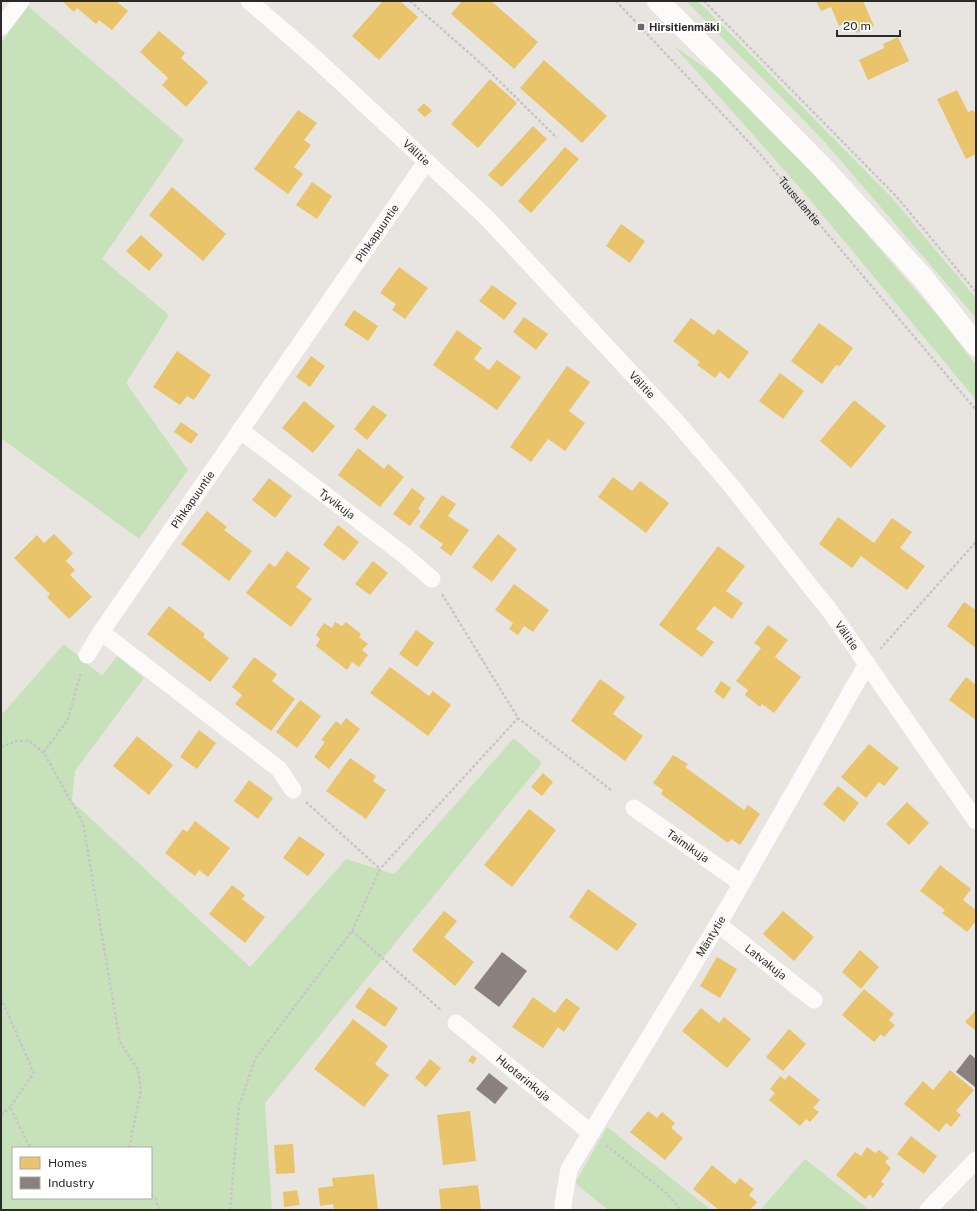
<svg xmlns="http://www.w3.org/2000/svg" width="977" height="1211" font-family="'Public Sans',sans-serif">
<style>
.green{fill:#c7e2ba;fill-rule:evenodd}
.homes{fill:#e9c46a}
.industry{fill:#8a817c}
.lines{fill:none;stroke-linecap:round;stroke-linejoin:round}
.path{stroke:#c8c7c7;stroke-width:2.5;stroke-dasharray:3 2;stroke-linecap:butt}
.street{stroke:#fcfbfa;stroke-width:17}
.secondary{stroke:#fcfbfa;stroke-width:22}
.poi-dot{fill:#6c6b6a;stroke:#fff;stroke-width:1.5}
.labels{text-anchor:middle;stroke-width:4;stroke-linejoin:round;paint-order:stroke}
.poi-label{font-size:11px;font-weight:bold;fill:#2a2a2a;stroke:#fff;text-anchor:start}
.street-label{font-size:11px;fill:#2a2a2a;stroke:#fff}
</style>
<rect width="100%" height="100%" fill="#e8e5e0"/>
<!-- green -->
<g class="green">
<polygon points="686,1 698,1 893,199 976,298 976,318 823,140"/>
<polygon points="28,6 184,140 102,259 169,315 126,383 188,470 139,539 1,438 1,43"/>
<polygon points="674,46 717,76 811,170 938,316 976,365 976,400 801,189"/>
<path d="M64 644 102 676 117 656 144 678 75 771 72 801 250 967 346 859 394 874 514 738 542 763 265 1103 272 1210H1V715ZM13 1148H151V1198H13Z"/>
<polygon points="607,1127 711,1210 608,1210 575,1183"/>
<polygon points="805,1159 869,1210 760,1210"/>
</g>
<!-- homes -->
<g class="homes">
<polygon points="64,1 116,1 128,11 112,30 99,20 96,24 77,8 74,12 63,2"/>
<polygon points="383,1 400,1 418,17 379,60 352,36"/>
<polygon points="462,1 491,1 538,42 514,69 451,14"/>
<polygon points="816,1 863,1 874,26 857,33 852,20 839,26 831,7 821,11"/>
<polygon points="159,31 185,53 181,58 208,82 186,107 162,85 168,78 140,52"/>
<polygon points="898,37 909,61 868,80 859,60 884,48 883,44"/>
<polygon points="544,60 607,116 582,143 520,88"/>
<polygon points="490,79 517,103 478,148 451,124"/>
<polygon points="957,90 968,112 973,110 976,115 976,154 966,159 937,99"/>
<polygon points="424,103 432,111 425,117 417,110"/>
<polygon points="298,110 317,123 304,140 311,145 294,167 303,174 288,194 254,169"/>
<polygon points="533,126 547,139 502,187 488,175"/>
<polygon points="565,147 579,159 531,213 518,201"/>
<polygon points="312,182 332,196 317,219 296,205"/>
<polygon points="172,187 226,234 203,261 149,215"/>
<polygon points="621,224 645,241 630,263 606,246"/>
<polygon points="141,235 163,255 149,271 126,251"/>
<polygon points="399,267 428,288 405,319 392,310 396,304 380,293"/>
<polygon points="492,285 517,303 504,320 479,301"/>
<polygon points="354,310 378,326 368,341 344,325"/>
<polygon points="524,317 548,334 536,350 513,332"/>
<polygon points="691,318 714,335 718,329 749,352 729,379 720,372 715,378 697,365 700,362 673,341"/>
<polygon points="819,323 853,348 840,366 836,365 822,384 791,361"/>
<polygon points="457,330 482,348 474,359 489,370 497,360 521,377 497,410 433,365"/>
<polygon points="177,351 211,375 194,400 187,396 180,405 153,387"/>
<polygon points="311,356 325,366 310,387 296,377"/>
<polygon points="567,366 590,382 569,411 585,423 565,451 548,439 531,462 510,447"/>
<polygon points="780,373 804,391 783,419 759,401"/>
<polygon points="854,400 886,426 851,468 820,441"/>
<polygon points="304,401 335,426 313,453 282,428"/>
<polygon points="373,405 387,415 367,440 354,429"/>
<polygon points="181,422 198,434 191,444 174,432"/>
<polygon points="358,448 384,469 388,464 404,477 380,507 338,475"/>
<polygon points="613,477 632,491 640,481 669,503 646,533 598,497"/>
<polygon points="269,478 292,496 275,518 252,500"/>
<polygon points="412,488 425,498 418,509 421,511 410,526 393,514"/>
<polygon points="442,495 456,504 448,516 469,530 451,556 440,548 443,544 419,527"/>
<polygon points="207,511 227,527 224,530 252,551 229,581 181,544"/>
<polygon points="838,517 874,543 892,518 912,532 900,548 925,566 907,590 861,556 852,568 819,544"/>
<polygon points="338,525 359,542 344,561 323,545"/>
<polygon points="54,534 73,553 66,561 75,570 70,575 92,597 69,619 47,597 50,594 14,558 37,535 44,543"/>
<polygon points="498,534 517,549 492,582 472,567"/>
<polygon points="718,546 745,566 726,591 743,603 732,619 714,606 696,629 714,642 702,657 659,625"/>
<polygon points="287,551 310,568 296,587 312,599 291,627 246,593 269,563 275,567"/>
<polygon points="373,561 388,573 370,595 355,584"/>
<polygon points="514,584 549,610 533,632 524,626 518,635 509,629 513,623 495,610"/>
<polygon points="964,602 976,610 976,648 947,626"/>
<polygon points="169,606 205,634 203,637 229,658 210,682 147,634"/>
<polygon points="335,622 342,626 346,622 361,634 359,637 368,644 362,650 368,655 359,667 352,662 347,670 316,646 320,639 316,635 324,623 332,628"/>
<polygon points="768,625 788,640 775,657 801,677 774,713 762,704 760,707 745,695 748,690 736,681 761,648 754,643"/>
<polygon points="416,630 434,643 417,667 399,654"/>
<polygon points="254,657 277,674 272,681 295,699 271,731 235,704 242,695 232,687"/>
<polygon points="390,667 429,696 433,691 451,705 428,736 370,693"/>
<polygon points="966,677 976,685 976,720 949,700"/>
<polygon points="600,679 625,697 613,714 643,736 625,761 571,721"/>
<polygon points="721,681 731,688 724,699 714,692"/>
<polygon points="300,700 321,716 297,748 276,732"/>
<polygon points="346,718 360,729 329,769 314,757 325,742 321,740 336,721 341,725"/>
<polygon points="199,730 216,743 197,769 180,757"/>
<polygon points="137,736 173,765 149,795 113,766"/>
<polygon points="869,744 899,768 884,786 879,782 866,798 841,777"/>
<polygon points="673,755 688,764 685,767 744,810 748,805 760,814 740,845 731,839 728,843 661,794 663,790 653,783"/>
<polygon points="350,758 376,776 373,781 386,790 366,819 326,791"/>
<polygon points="543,773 553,782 542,796 531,787"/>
<polygon points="249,780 273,798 258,819 234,801"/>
<polygon points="838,786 859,803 844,822 823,804"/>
<polygon points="907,802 929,823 909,845 886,824"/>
<polygon points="529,809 556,830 512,887 484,865"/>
<polygon points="195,821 230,848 208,877 199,870 195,876 165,853 183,829 187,832"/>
<polygon points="299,836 325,854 308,876 283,858"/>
<polygon points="940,865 971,889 963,900 976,910 976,921 967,932 942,913 945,910 920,891"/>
<polygon points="232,885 245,895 242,899 265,917 245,943 209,914"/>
<polygon points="588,889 637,924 617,951 569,917"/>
<polygon points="444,911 457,921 444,937 474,962 455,986 412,950"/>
<polygon points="783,911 814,937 794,961 763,934"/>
<polygon points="860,950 879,967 861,989 842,972"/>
<polygon points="717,957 737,969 720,998 700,986"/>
<polygon points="369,987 398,1008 385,1027 355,1007"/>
<polygon points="864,989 894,1014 889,1020 895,1025 884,1037 881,1034 874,1042 842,1015"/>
<polygon points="533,997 555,1013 566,998 580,1008 564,1032 558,1027 543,1048 512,1027"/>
<polygon points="701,1008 719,1023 724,1017 751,1039 727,1068 682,1031"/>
<polygon points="976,1010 976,1031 965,1022"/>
<polygon points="353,1019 388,1046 375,1064 389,1075 364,1107 314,1069"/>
<polygon points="789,1029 806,1044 783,1071 766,1057"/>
<polygon points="472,1055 477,1058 473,1064 468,1061"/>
<polygon points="430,1059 441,1068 426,1087 415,1078"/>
<polygon points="950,1070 974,1090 956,1111 961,1115 951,1127 946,1123 939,1132 904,1104 923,1081 933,1090"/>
<polygon points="789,1075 820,1100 813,1108 819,1112 810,1122 806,1119 800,1126 769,1100 775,1093 770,1089 780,1076 785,1080"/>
<polygon points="470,1111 476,1161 443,1165 437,1115"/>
<polygon points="648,1111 657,1118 662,1112 675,1123 671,1128 683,1138 665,1160 630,1132"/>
<polygon points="911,1136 937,1156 924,1174 897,1154"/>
<polygon points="293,1144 295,1173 276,1174 274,1145"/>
<polygon points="867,1147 875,1153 879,1150 889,1158 885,1162 891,1168 881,1182 884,1184 873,1198 870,1194 865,1199 836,1175 855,1152 861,1156"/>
<polygon points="712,1165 735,1184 740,1178 754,1189 749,1195 757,1202 750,1210 719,1210 693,1189"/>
<polygon points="374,1174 378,1210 334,1210 333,1204 320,1206 318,1188 333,1186 332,1178"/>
<polygon points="478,1185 481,1210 441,1210 439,1189"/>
<polygon points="297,1190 300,1205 284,1207 283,1192"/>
</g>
<!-- industry -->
<g class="industry">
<polygon points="502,952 527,971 499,1007 474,988"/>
<polygon points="970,1054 976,1059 975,1087 956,1072"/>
<polygon points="489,1073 508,1088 495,1104 476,1089"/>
</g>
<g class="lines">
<!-- path -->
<g class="path">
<polyline points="410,1 485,67 557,138"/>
<path id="s1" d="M616 1 761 155 976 410"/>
<polyline points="704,1 896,196 976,292"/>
<polyline points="442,594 518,718 611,790"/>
<polyline points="880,649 976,542"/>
<polyline points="1,747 17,741 29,741 44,753 83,823 120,1042 138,1070 141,1090 129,1148"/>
<polyline points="44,752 68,719 81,673"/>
<polyline points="306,802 380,869"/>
<polyline points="352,931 442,1011"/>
<polyline points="1,998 34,1073 10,1107 28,1144 34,1148"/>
<polyline points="1,1115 10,1107"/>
<polyline points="606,1145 664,1191 681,1210"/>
<polyline points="151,1195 156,1199 159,1210"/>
<polyline points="230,1210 239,1106 255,1059 352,931 380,869 518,718"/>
</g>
<!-- street -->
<g class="street">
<path id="s2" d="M249 1 316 59 486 217 675 420 733 488 817 595 828 608 976 821"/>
<polyline points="1,27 21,1"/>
<path id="s3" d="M240 430 404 555 432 579"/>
<polyline points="87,655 101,632"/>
<path id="s4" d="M293 790 279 769 101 632 426 162"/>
<path id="s5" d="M634 808 741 883"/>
<path id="s6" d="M718 924 814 1000"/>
<path id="s7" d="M456 1023 591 1133"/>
<path id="s8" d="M563 1210V1204L569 1169 723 916 867 664"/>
<polyline points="928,1210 976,1160"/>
</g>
<!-- secondary -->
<polyline class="secondary" points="658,1 821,166 923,278 976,345"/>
</g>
<!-- markers -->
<rect class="poi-dot" x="637" y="23" width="8" height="8" rx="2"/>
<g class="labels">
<!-- poi labels -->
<g class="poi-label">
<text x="649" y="31">Hirsitienmäki</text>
</g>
<!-- street labels -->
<g class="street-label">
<text dy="4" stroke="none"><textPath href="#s2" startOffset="226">Välitie</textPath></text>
<text dy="4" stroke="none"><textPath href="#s1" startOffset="272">Tuusulantie</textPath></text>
<text dy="4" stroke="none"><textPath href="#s4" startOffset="735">Pihkapuuntie</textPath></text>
<text dy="4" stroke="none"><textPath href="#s2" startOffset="550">Välitie</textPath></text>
<text dy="4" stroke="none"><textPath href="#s4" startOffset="411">Pihkapuuntie</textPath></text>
<text dy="4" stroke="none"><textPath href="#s3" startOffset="122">Tyvikuja</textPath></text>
<text dy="4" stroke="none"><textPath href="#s2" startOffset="874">Välitie</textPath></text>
<text dy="4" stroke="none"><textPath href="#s5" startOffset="66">Taimikuja</textPath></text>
<text dy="4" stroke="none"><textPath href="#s8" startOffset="314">Mäntytie</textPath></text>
<text dy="4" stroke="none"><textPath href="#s6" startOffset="61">Latvakuja</textPath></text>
<text dy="4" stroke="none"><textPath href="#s7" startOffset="87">Huotarinkuja</textPath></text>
</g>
</g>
<!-- border -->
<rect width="977" height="1211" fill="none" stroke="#2a2a2a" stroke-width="4"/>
<!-- legend -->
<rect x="12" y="1147" width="140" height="52" fill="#ffffff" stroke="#aaaaaa"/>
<rect x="20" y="1157" width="20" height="12" fill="#e9c46a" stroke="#aaaaaa"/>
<text x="48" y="1167" font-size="12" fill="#2a2a2a">Homes</text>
<rect x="20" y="1177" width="20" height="12" fill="#8a817c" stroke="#aaaaaa"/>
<text x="48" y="1187" font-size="12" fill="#2a2a2a">Industry</text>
<!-- scale -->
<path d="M837 30v6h63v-6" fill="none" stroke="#2a2a2a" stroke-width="2"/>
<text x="843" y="30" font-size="12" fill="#2a2a2a" stroke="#ffffff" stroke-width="3" paint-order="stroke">20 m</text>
</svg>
